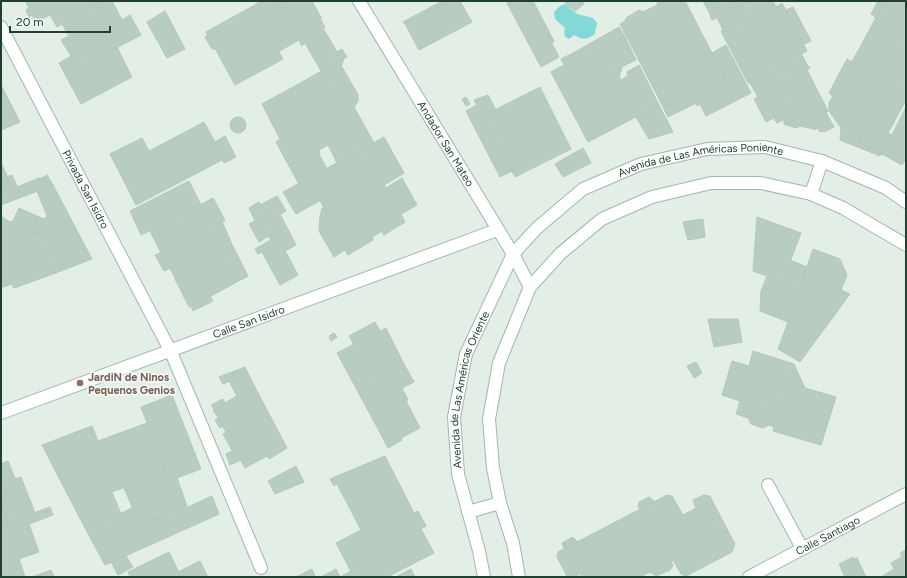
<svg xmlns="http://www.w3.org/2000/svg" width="907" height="578" font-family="Figtree,sans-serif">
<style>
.water{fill:#83d9d6}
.building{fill:#b9ccc1;stroke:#b3c8bc}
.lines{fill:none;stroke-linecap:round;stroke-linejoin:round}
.minor-casing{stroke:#a4b7ac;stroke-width:14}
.minor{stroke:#fff;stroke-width:12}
.education-dot{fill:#8d6e63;stroke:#f3faf5;stroke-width:1.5}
.labels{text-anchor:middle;stroke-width:3.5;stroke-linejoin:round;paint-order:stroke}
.street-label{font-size:11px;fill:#1f4132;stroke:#f3faf5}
.education-label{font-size:11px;font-weight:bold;fill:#785e54;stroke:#f3faf5;text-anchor:start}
</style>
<rect width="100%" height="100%" fill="#e2eee6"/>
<!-- water -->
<path class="water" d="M565 4 577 14 593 18 597 23 595 34C587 40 583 40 574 35L569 39 565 37 564 32 565 28 555 19 554 12 560 6Z"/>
<!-- building -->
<g class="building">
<polygon points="25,1 103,1 57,27 50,15 36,22 32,15 29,17 26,10 29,8"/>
<polygon points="103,1 112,1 122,20 130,15 141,35 97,58 94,53 86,57 82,50 71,56 61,40 69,36 62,24"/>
<polygon points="261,1 274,1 275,3 279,1 287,1 276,7 290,33 320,16 322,18 275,45 253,6"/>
<polygon points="287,1 312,1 320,16 290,33 276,7"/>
<polygon points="442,1 450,1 432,10 431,7"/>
<polygon points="450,1 460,1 472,22 419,50 405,24"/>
<polygon points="512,1 530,1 559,57 541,67 507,3"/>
<polygon points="530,1 533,1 554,41 552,43"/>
<polygon points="567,1 582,1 584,4 575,11 565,3"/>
<polygon points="658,1 685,1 730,88 723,92 722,96 707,104 703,102 697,106 691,95 689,99 675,105 672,104 666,107 659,93 656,93 620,24 625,21 626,18 639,10 643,12 657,5"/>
<polygon points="703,1 728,1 732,9 724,14 719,6 709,12"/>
<polygon points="728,1 744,1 745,2 732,9"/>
<polygon points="747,1 773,1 776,7 782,3 807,51 801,54 803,57 799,59 803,65 806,63 810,68 780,85 773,71 748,83 721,31 723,30 724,32 747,20 740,5"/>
<polygon points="878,1 885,1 876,18 871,14"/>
<polygon points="885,1 906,1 906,44 898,58 864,40"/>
<polygon points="740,5 747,20 724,32 717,18"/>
<polygon points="253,6 283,59 235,85 206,32"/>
<polygon points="719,6 724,14 712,20 709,12"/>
<polygon points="431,7 432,10 405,24 403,22"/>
<polygon points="793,7 811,41 804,44 786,10"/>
<polygon points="165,11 185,49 167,58 147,22"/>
<polygon points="320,19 325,27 323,28 337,52 342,49 347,57 321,71 305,43 302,46 299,40 278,52 275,45"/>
<polygon points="619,27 625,37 582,60 577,51"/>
<polygon points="207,35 215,49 212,49 205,37"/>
<polygon points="625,37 636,60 615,70 619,76 621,80 628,76 627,72 639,65 659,105 588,142 551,72 564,65 561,59 577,51 582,60"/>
<polygon points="864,40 898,58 889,73 906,82 906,100 888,133 869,122 859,142 882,154 880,156 840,140 841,128 829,111 829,103"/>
<polygon points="905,43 906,44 906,63 898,58"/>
<polygon points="726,45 737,66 723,74 712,53"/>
<polygon points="117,47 132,77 81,104 59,63 82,50 86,57 94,53 97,58"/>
<polygon points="803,57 806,63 803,65 799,59"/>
<polygon points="344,58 332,99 328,93 315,100 304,81"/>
<polygon points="898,58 906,63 906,82 889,73"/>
<polygon points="847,59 852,62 833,96 829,93"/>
<polygon points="737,66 751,93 706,116 700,104 703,102 707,104 722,96 723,92 730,88 723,74"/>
<polygon points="342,67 358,95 358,101 354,107 374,143 337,163 328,145 289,166 276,142 280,139 262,104 304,81 315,100 328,93 332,99"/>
<polygon points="621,67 622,69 619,76 615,70"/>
<polygon points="807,70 828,111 826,113 825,111 816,116 814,113 810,116 811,118 808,119 813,129 800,126 796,128 784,124 784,122 786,125 807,112 799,99 778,111 783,120 777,123 774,118 766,122 754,99"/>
<polygon points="773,71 780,85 758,97 750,83"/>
<polygon points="1,85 20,122 1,130"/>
<polygon points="540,87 571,149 515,177 483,116"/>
<polygon points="656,93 659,93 666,107 672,104 675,105 689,99 691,95 696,103 668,117"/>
<polygon points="488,95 496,110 483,116 512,171 500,177 466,111 477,105 474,100"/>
<polygon points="466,97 470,104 466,106 462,99"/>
<polygon points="799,99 807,112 786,125 778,111"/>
<polygon points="659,105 673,132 649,139 636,117"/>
<polygon points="906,107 906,123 900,119"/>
<polygon points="825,111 834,127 824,132 823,131 820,132 818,128 814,130 808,119 811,118 810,116 814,113 816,116"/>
<circle cx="238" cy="125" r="8"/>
<polygon points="900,119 906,123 906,158 902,165 882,154"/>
<polygon points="204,122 215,142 213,143 215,145 202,152 191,129"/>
<polygon points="869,122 892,135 882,154 859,142"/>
<polygon points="191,129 202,152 215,145 222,160 136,205 110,154 142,138 149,151"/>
<polygon points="225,136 236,157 224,163 213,143"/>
<polygon points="384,137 404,173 384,185 364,148"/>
<polygon points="364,148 393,201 372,213 382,231 372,237 373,240 348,255 345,250 334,257 319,231 320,216 326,217 328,210 324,209 318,195 316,196 307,179"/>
<polygon points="583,148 591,163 563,177 555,164"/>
<polygon points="319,150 320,153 319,154 327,169 299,184 289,166"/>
<polygon points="1,163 7,176 3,178 1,176"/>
<polygon points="12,175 22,197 1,205 1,196 7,182 1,179"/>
<polygon points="47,175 53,185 48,187 44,177"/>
<polygon points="44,177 48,187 43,189 39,179"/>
<polygon points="39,178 43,189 22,197 17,187"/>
<polygon points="402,178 417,205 401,214 405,222 384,235 372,213 393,201 386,188"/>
<polygon points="1,179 7,182 1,196"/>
<polygon points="307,179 316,196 318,195 321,200 296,214 283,192"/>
<polygon points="189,181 201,205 141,235 130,211"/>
<polygon points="53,185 92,259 53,274 45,254 49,246 46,237 39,233 34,234 33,230 39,217 45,219 47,216 37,191"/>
<polygon points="277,196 286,211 277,216 282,223 273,228 260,205"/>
<polygon points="213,198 225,220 215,224 221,236 227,233 233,247 228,249 233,261 239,258 248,276 209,297 199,277 203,274 197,262 185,269 188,273 176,280 170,268 177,265 156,228"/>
<polygon points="259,202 275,232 259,242 249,224 255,221 249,208"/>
<polygon points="19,208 39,217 33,230 34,234 31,236 29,244 32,252 40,256 45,254 53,274 14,288 12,284 3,287 1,286 1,216 10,222 13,221"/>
<polygon points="322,208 328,210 326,217 320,216"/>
<polygon points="280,214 296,245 285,251 273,228 282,223 277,216"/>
<polygon points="757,217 801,233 782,283 799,290 813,249 840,259 847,275 841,290 850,294 800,362 778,349 788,322 760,311 761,291 767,276 753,271"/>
<polygon points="703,219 705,237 688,240 683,222"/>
<polygon points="222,221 227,233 221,236 215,224"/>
<polygon points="156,228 168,249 161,253 150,231"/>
<polygon points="275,232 298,275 280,285 262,252 258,254 255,249 271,240 268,235"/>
<polygon points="39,233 46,237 49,246 45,254 40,256 32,252 29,244 31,236"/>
<polygon points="233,247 239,258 233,261 228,249"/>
<polygon points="169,249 177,265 164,271 155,255"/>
<polygon points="790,260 807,267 799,290 782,283"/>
<polygon points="197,262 203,274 199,277 195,270 188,273 185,269"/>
<polygon points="195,270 209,297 189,307 175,279"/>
<polygon points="210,296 213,301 193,311 191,306"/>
<polygon points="708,319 738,319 742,342 714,347"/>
<polygon points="375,322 380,331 354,345 349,336"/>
<polygon points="386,328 404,364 391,371 374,335"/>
<polygon points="334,333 337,337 331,341 329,336"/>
<polygon points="374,335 385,356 369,364 358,342"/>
<polygon points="358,342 376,378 404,364 414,382 402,388 408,400 393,408 390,403 370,414 337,353"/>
<polygon points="753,351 794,364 797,371 791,374 786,391 774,387 764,419 776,422 774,427 769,425 763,428 751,424 748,418 736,414 740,401 722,395 732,361 749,366"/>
<polygon points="384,357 391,370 376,378 368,364"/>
<polygon points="696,362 702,373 694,378 687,366"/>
<polygon points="245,367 256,389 237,398 249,420 226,432 222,426 223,425 213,410 237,396 229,381 223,384 219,377"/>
<polygon points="797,371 805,388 788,383 791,374"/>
<polygon points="788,383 836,397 821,445 773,431"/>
<polygon points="774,387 786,391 776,422 764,419"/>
<polygon points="256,389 287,448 269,459 267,456 245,468 236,451 233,452 223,434 249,420 237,398"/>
<polygon points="172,395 201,469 169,481 141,407"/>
<polygon points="223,399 225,403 214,409 211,405"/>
<polygon points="406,401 420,428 401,438 402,440 388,448 370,414 390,403 393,408"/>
<polygon points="219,418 223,425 220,428 215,420"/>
<polygon points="147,423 166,472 112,492 121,514 86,530 42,445 92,426 98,441"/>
<polygon points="232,451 233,452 236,451 241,460 230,465 226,454"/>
<polygon points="385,456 414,513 418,511 426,526 421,529 434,553 387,577 354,577 336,543 361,530 337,484 334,486 330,479"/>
<polygon points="8,461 19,489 6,495 3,502 1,501 1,464"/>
<polygon points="296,466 304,482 275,494 268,481"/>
<polygon points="166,472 169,481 177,478 187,506 146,522 133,509 124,488"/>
<polygon points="21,477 35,513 9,522 2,505 6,495 19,489 15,479"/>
<polygon points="667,495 672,496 683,515 696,508 693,500 704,495 710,496 714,504 708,508 713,519 711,525 716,536 728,531 735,544 732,552 686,576 681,574 673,560 671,561 673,566 670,570 656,576 650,572 640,577 581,577 580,574 573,577 567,576 557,557 558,552"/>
<polygon points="212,496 219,514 168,537 159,517 185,506 186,508"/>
<polygon points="649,497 655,502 640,510 638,506 639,502"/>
<polygon points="714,504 728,531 716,536 711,525 713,519 708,508"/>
<polygon points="2,505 9,522 1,525 1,508"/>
<polygon points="50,507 53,515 29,524 39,552 19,559 25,577 1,577 1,525"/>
<polygon points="132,508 146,522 159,517 168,537 105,565 86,530"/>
<polygon points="573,537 578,542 564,549 562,543"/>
<polygon points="906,550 906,577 881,577 894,569 891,563 902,557 900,553"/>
<polygon points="169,552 181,577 130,577 128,572"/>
<polygon points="126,556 133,567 118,575 111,562"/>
<polygon points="853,557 854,559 857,558 866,577 845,577 839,564"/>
<polygon points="200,561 208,577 181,577 178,572"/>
<polygon points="312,569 315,577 296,577"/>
<polygon points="336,569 340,577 351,571 354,577 321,577"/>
<polygon points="411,569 415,577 396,577"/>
<polygon points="51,570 54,577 32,577"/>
</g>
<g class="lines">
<defs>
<g id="minor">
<path id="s1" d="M359 1 513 254 530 287"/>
<path id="s2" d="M1 27 171 352 261 568"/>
<polyline points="811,194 822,161"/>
<path id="s3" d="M1 413 497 230"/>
<polyline points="768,485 802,548"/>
<polyline points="468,512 500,503"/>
<path id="s4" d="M484 577 479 551 458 474 454 417 466 354 513 254 537 228 583 189 641 164 707 149 765 147 822 161 886 188 906 202"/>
<polyline points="519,577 513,543 500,503 493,468 489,419 499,363 530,287 561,253 602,219 652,197 711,183 761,183 811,194 843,208 906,245"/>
<path id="s5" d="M749 577 906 494"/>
</g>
</defs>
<!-- minor casing -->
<use href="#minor" class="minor-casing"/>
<!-- minor -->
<use href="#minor" class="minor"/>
</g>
<!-- markers -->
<circle class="education-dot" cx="80" cy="383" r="4"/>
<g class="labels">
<!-- street labels -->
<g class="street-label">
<text dy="4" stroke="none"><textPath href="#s1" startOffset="167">Andador San Mateo</textPath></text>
<text dy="4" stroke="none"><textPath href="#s4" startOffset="557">Avenida de Las Américas Poniente</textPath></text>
<text dy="4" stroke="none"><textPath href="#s2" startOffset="183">Privada San Isidro</textPath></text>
<text dy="4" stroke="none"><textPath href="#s3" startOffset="264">Calle San Isidro</textPath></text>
<text dy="4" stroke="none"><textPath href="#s4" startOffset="193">Avenida de Las Américas Oriente</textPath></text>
<text dy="4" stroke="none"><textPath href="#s5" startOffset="89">Calle Santiago</textPath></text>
</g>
<!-- education labels -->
<g class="education-label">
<text x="88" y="381">JardiN de Ninos<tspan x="88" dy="13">Pequenos Genios</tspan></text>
</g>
</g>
<!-- border -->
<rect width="907" height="578" fill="none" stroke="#1f4132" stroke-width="4"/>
<!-- scale -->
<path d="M10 26v6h100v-6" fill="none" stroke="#1f4132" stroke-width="2"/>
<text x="16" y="26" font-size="12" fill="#1f4132" stroke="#f3faf5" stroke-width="3" paint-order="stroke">20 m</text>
</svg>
